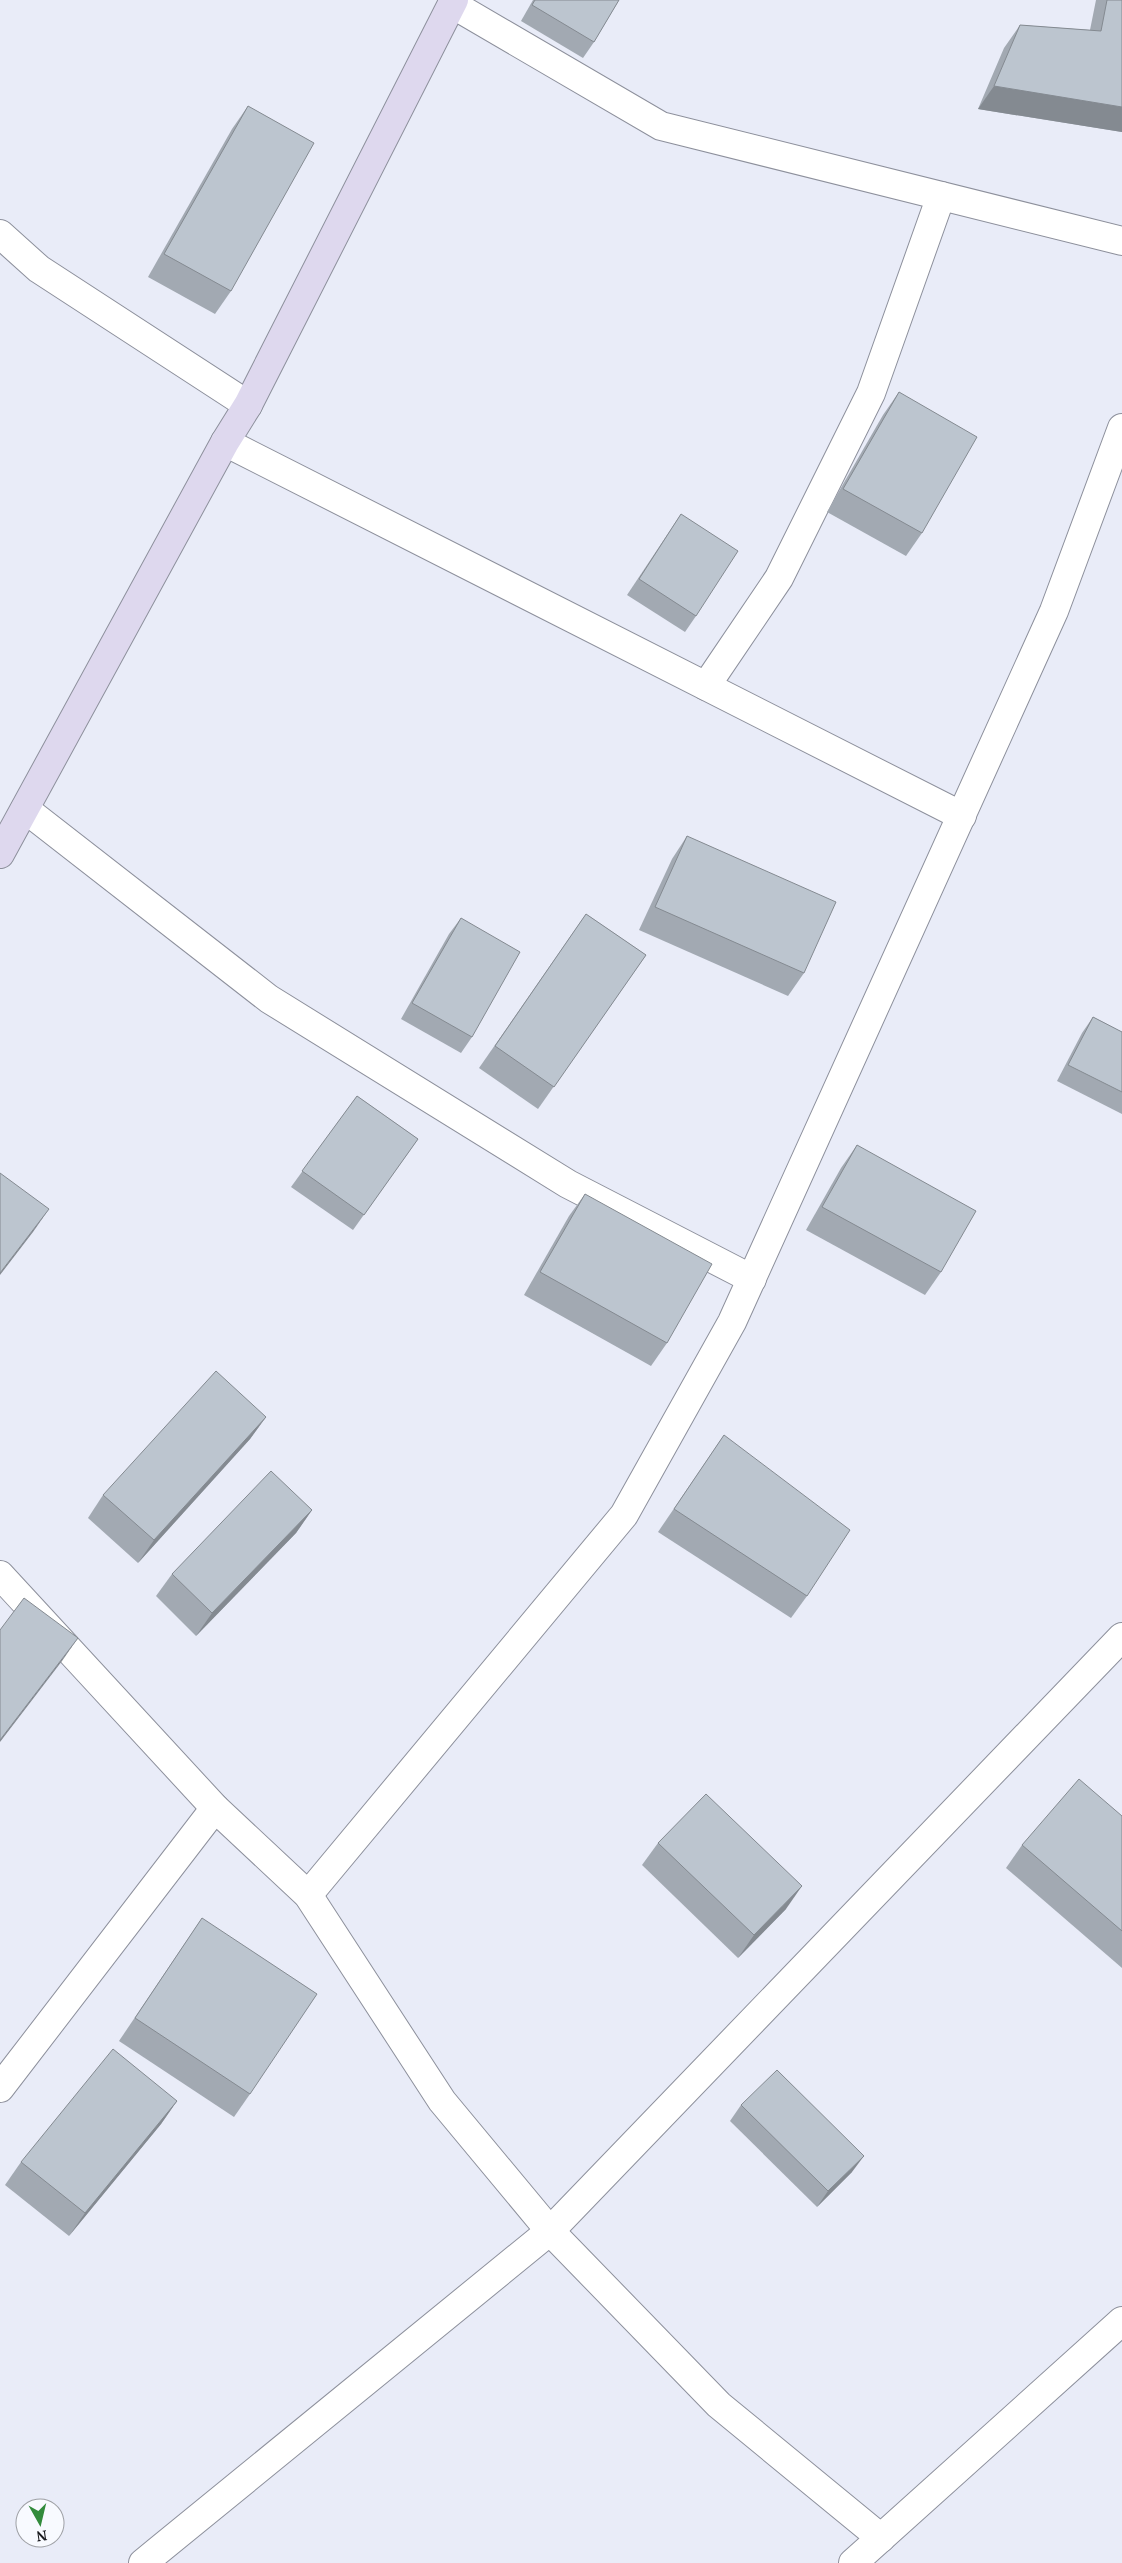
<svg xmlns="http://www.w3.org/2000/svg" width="1122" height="2563" font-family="'PT Serif',serif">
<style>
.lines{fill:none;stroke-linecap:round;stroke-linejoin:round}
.street-casing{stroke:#8d909c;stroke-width:30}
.secondary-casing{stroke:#8d909c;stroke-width:30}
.street{stroke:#fff;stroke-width:28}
.secondary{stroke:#ded8ee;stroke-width:28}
.wall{fill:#a2a9b2}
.shaded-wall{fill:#848a91}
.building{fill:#bcc5cf;stroke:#848a91}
</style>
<rect width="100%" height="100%" fill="#e9ecf8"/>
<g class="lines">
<defs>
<g id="street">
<polyline points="452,4 661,126 1122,241"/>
<polyline points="0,234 39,269 248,405"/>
<polyline points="225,442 962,816"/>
<polyline points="706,686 779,578 871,393 941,196"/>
<polyline points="25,809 269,999 568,1184 752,1279"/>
<polyline points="0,1575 215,1808 308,1895 442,2101 550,2231 719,2405 881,2538"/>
<polyline points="308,1895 624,1515 732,1322 1054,611 1122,428"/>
<polyline points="0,2088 215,1808"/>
<polyline points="143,2563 550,2231 1122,1637"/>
<polyline points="853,2563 1122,2321"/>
</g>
<polyline id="secondary" points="0,854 225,442 248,405 454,0"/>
</defs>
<!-- street casing -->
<use href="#street" class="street-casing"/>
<!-- secondary casing -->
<use href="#secondary" class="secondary-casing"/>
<!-- street -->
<use href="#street" class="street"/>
<!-- secondary -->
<use href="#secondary" class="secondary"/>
</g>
<!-- wall -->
<g class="wall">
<polygon points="533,0 619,0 594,42 583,58 521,21"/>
<polygon points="1096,0 1122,0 1122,132 978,109 1004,48 1020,25 1090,30"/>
<polygon points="248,106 231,291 215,314 148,277 232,129"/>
<polygon points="899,392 922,533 906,556 827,512 883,415"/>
<polygon points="681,514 696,616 685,632 627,595"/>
<polygon points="687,836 804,973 788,996 639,930 672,859"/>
<polygon points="586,914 646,955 538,1109 479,1068"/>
<polygon points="461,918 472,1037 461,1053 401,1019 449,934"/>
<polygon points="1093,1017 1122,1032 1122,1114 1057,1081 1082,1033"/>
<polygon points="357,1096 418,1139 353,1230 291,1187"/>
<polygon points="857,1145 941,1272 925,1295 806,1230 841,1168"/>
<polygon points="585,1194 667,1343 651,1366 524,1295 569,1216"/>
<polygon points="266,1417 250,1439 138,1563 88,1518 103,1495"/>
<polygon points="724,1435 807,1596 791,1618 658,1532"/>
<polygon points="312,1510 296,1533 196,1636 156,1596 172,1574"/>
<polygon points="1122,1816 1122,1968 1006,1868 1022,1845"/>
<polygon points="658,1843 786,1909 738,1958 642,1865"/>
<polygon points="202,1918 250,2094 234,2117 119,2041"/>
<polygon points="177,2101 161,2124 69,2236 5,2185 21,2162"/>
<polygon points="741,2105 852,2172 817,2207 730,2121"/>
</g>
<!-- shaded-wall -->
<g class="shaded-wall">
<polygon points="994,86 1122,107 1122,132 978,109"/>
<polygon points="49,1209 33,1232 0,1275 0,1273"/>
<polygon points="266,1417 250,1439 138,1563 154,1540"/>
<polygon points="312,1510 296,1533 196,1636 212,1613"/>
<polygon points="78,1638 62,1661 0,1742 0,1740"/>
<polygon points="802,1886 786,1909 738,1958 754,1935"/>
<polygon points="177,2101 161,2124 69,2236 85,2213"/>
<polygon points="864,2156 852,2172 817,2207 828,2191"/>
</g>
<!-- building -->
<g class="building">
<polygon points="535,0 619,0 594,42 532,5"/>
<polygon points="1107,0 1122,0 1122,107 994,86 1020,25 1101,31"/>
<polygon points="248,106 314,143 231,291 164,254"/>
<polygon points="899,392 977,437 922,533 843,489"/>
<polygon points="681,514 738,551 696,616 639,579"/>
<polygon points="687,836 836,902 804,973 655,907"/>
<polygon points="586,914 646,955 554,1087 495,1046"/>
<polygon points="461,918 520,952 472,1037 412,1003"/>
<polygon points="1093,1017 1122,1032 1122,1092 1068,1065"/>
<polygon points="357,1096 418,1139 364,1215 302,1171"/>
<polygon points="857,1145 976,1211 941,1272 822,1207"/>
<polygon points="0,1173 49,1209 0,1273"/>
<polygon points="585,1194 712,1264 667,1343 540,1272"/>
<polygon points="216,1371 266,1417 154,1540 103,1495"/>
<polygon points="724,1435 850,1530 807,1596 674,1509"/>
<polygon points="271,1471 312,1510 212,1613 172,1574"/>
<polygon points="24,1598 78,1638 0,1740 0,1630"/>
<polygon points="1079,1779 1122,1816 1122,1931 1022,1845"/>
<polygon points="706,1794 802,1886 754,1935 658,1843"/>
<polygon points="202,1918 317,1994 250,2094 135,2018"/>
<polygon points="113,2049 177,2101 85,2213 21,2162"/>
<polygon points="777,2070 864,2156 828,2191 741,2105"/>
</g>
<!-- north arrow -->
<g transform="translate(40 2523) rotate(172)"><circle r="24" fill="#f8faff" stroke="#9ea0a5"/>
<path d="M0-4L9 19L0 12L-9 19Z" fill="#328b3c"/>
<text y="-8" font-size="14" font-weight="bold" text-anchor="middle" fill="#18191d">N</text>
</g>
</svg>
